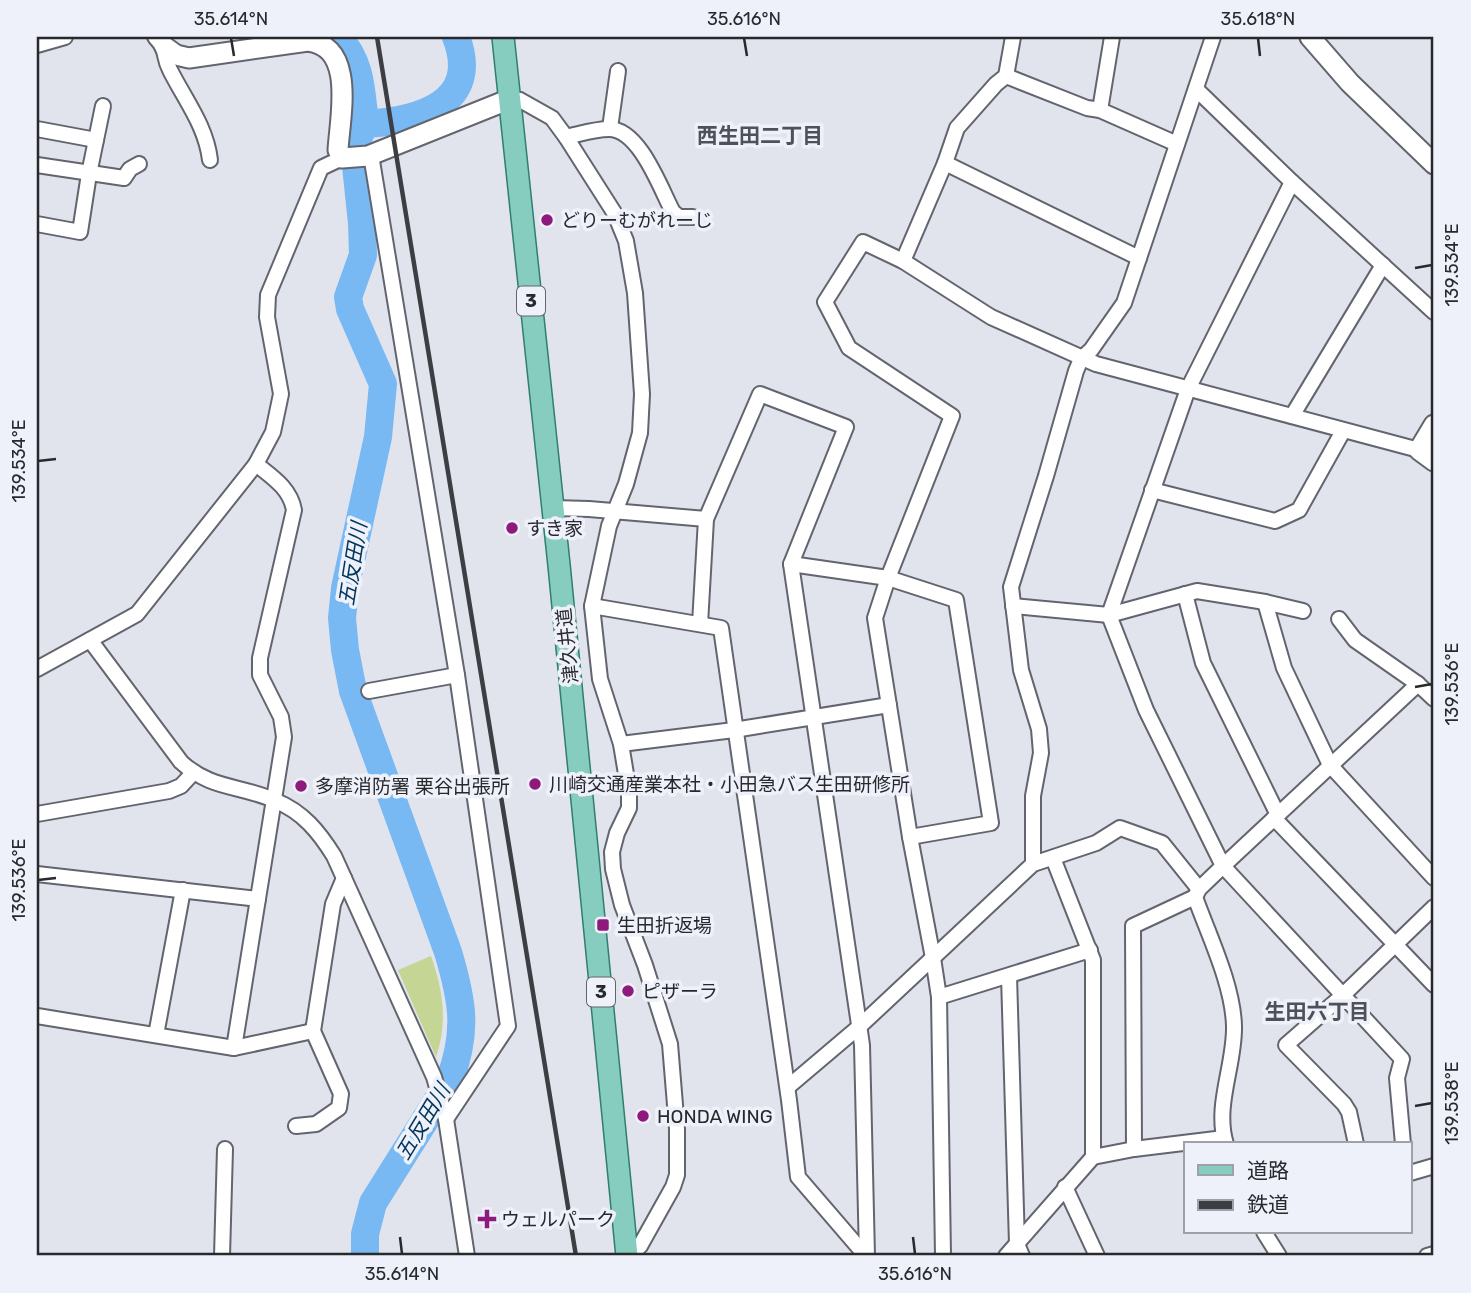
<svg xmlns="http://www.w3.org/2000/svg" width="1471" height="1293" font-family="Rubik,'Noto Sans JP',sans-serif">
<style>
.green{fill:#c4d594}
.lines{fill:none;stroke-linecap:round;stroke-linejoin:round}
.river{stroke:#78b9f4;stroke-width:28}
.street-casing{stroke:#62656d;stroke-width:18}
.secondary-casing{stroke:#62656d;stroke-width:23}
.primary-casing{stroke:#307e70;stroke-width:24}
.street{stroke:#fff;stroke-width:14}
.secondary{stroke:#fff;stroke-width:19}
.primary{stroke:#86cdbf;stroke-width:21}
.rail{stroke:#3d3e43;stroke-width:4.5}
.ticks{fill:none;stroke:#28292d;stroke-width:2.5}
.poi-dot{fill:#8e1a7b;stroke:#eef1fa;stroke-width:2.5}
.labels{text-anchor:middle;stroke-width:7;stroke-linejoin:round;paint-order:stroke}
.shield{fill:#eef1fa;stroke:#63656a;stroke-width:2}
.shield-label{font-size:18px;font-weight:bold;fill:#28292d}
.poi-label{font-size:19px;fill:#28292d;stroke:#eef1fa;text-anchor:start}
.street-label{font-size:19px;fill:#28292d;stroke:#eef1fa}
.neighbourhood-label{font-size:21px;font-weight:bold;fill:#4f5159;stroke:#eef1fa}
.water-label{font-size:21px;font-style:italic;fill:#01355a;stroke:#eef1fa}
.neatline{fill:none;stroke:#28292d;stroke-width:2.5}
.ticks-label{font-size:18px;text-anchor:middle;fill:#28292d}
</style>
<rect width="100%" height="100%" fill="#e1e4ed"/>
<!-- green -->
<path class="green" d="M431 956C443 990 448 1022 436 1057L398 970Z"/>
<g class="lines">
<!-- river -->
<g class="river">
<path d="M338 37C362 63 361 90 365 124"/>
<path d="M365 1256V1234L373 1203 449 1082C468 1032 463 1002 448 952L353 691 345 650 342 618 345 588 378 437 383 384 350 309 348 297 363 255 362 223 354 147 365 124C418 121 482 104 456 37"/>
</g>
<defs>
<g id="street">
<path d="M155 37C169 52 162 55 170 70 185 100 206 126 210 160"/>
<polyline points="37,45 65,37"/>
<polyline points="1006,76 1087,108 1100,110 1177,144"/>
<polyline points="1196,89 1292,182 1434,312"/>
<polyline points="510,99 520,100 552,118 566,137 615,214 626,241 635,293 642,394 640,433 626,484 609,526 592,606 600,679 621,744 629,792 629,808 617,833 612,852 613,869 622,905 645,965 670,1044 677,1129 677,1175 673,1187 640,1246 630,1256"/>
<polyline points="1100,110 1112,37"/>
<polyline points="610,128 618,71"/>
<polyline points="37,129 96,140"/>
<path d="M566 137C580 134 595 129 609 129 640 129 661 190 673 212L679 217H693"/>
<polyline points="371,155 457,675 508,1026 446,1119"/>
<polyline points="945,163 1139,258"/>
<polyline points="37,165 124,178 130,169 139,164"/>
<polyline points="1292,182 1188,389 1109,615 1146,710 1223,866 1402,1059 1397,1078 1403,1144"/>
<polyline points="37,224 80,232 89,174 103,106"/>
<polyline points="903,261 945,163 957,128 996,84 1006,76 1013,37"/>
<polyline points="1292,416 1383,265"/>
<polyline points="1152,490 1275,521 1299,510 1343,431"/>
<polyline points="553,508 589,509 706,519"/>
<polyline points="791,564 888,578 956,600 991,823 910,837"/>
<polyline points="1185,594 1203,663 1278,815"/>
<polyline points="1265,602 1284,668 1330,765 1434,878"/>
<polyline points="592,606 721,628 789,1100 798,1177 866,1256"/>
<polyline points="1013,606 1109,615 1197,591 1265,602 1303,611"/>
<polyline points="1339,619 1355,640 1418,684 1434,699"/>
<polyline points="700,624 706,519 760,394 846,427 791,564 862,1045 867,1256"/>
<path d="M90 640 181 762C211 790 242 785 276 801 303 812 319 832 334 856L434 1077 446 1119 467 1256"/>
<polyline points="37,669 137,614 256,464 273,432 281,394 267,317 268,295 321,168 342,158"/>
<polyline points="369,691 457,675"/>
<polyline points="621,744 734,730 889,705"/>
<polyline points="37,814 169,791 181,786 193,773"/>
<polyline points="1274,818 1434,985"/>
<polyline points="1033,864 1033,796 1041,753 1039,729 1021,670 1011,587 1046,476 1076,371 1081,359 1091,350 1124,303 1213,37"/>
<polyline points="37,874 258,899"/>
<path d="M1195 897C1209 936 1233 985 1234 1026 1235 1065 1214 1106 1226 1144"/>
<polyline points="1009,976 1017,1244 1022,1256"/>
<polyline points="939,997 1090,950"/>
<polyline points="37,1016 234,1048 313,1031"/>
<polyline points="156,1035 183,890"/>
<path d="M234 1048 284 737 281 717 260 675V658L294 510C290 488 272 477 256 464"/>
<polyline points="788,1087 860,1026 1033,864 1096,843 1120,828 1162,843 1199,889"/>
<polyline points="296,1126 316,1124 339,1108 341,1094 313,1031 333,904 344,878"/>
<polyline points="1356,1144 1349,1112 1344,1104 1286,1045 1342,996 1434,907"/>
<polyline points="1134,1149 1133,926 1195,897 1199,889 1223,866 1418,684"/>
<polyline points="1093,1157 1134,1149 1224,1138"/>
<polyline points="1410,1173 1434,1166"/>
<polyline points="1065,1187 1097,1256"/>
<polyline points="1264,1232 1279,1256"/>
<polyline points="222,1256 225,1149"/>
<polyline points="943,1256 939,997 933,958 910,837 875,618 888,578 952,416 849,348 825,302 863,242 903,261 991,317 1096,364 1419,450"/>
<polyline points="1006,1256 1093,1157 1093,960 1053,858"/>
<polyline points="1427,1256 1434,1254"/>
</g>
<g id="secondary">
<polyline points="1310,37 1350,83 1434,164"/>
<path d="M165 47 176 55 189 58 308 41C356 47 340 116 338 150L342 158 368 156 510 99"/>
<polyline points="1434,425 1419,450 1434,461"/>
</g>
<polyline id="primary" points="503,37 559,565 627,1256"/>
</defs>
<!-- street casing -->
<use href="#street" class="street-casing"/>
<!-- secondary casing -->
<use href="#secondary" class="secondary-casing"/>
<!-- primary casing -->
<use href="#primary" class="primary-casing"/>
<!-- street -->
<use href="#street" class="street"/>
<!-- secondary -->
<use href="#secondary" class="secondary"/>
<!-- primary -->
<use href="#primary" class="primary"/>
<!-- rail -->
<polyline class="rail" points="377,37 576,1256"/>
</g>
<!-- ticks -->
<path class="ticks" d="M231 38 234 56M744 38 747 56M1258 38 1260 56M1415 268 1432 265M38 461 56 459M1415 687 1432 684M38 880 56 878M1415 1106 1432 1103M400 1237 402 1254M913 1237 915 1254"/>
<!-- markers -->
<g class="poi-dot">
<circle cx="547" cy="220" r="7"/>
<circle cx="512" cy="528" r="7"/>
<circle cx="535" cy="784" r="7"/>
<circle cx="301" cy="786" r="7"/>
<rect x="596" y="918" width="14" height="14" rx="3.5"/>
<circle cx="628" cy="991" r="7"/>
<circle cx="643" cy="1116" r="7"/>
<path d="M483.5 1208.5h7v7h7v7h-7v7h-7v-7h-7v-7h7z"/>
</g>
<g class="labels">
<!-- shield labels -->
<g class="shield">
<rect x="517" y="286.5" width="28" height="29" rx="5"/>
<rect x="587" y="977.5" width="28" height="29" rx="5"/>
</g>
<g class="shield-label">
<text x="531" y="307">3</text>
<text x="601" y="998">3</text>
</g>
<!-- poi labels -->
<g class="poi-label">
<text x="561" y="227">どりーむがれーじ</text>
<text x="526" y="535">すき家</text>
<text x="549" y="791">川崎交通産業本社・小田急バス生田研修所</text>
<text x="315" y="793">多摩消防署 栗谷出張所</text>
<text x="617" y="932">生田折返場</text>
<text x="642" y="998">ピザーラ</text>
<text x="657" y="1123">HONDA WING</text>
<text x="501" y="1226">ウェルパーク</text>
</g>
<!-- street labels -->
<g class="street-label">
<text transform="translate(567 646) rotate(-96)" y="7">津久井道</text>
</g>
<!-- neighbourhood labels -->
<g class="neighbourhood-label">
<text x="760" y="143">西生田二丁目</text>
<text x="1317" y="1019">生田六丁目</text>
</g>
<!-- water labels -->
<g class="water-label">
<text transform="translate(353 564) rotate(-81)" y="7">五反田川</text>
<text transform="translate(423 1122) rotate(-59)" y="7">五反田川</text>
</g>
</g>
<!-- border -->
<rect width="1471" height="1293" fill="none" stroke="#eef1fa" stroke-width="77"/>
<!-- legend -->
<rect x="1184" y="1142" width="228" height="91" fill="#eef1fa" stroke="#9fa1a8" stroke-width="2"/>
<rect x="1198" y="1165" width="35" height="10" fill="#86cdbf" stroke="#9fa1a8" stroke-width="2"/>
<text x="1247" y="1178" font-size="21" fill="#28292d">道路</text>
<rect x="1198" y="1200" width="35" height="10" fill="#3d3e43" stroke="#9fa1a8" stroke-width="2"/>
<text x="1247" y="1212" font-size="21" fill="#28292d">鉄道</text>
<rect x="38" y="38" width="1394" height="1216" class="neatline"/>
<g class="ticks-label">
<text x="231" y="25">35.614°N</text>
<text x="744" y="25">35.616°N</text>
<text x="1258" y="25">35.618°N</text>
<text transform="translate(1452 265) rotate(-90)" y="6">139.534°E</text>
<text transform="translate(19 461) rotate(-90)" y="6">139.534°E</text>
<text transform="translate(1452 684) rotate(-90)" y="6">139.536°E</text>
<text transform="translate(19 880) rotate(-90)" y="6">139.536°E</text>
<text transform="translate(1452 1103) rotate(-90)" y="6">139.538°E</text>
<text x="402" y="1280">35.614°N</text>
<text x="915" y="1280">35.616°N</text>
</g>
</svg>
